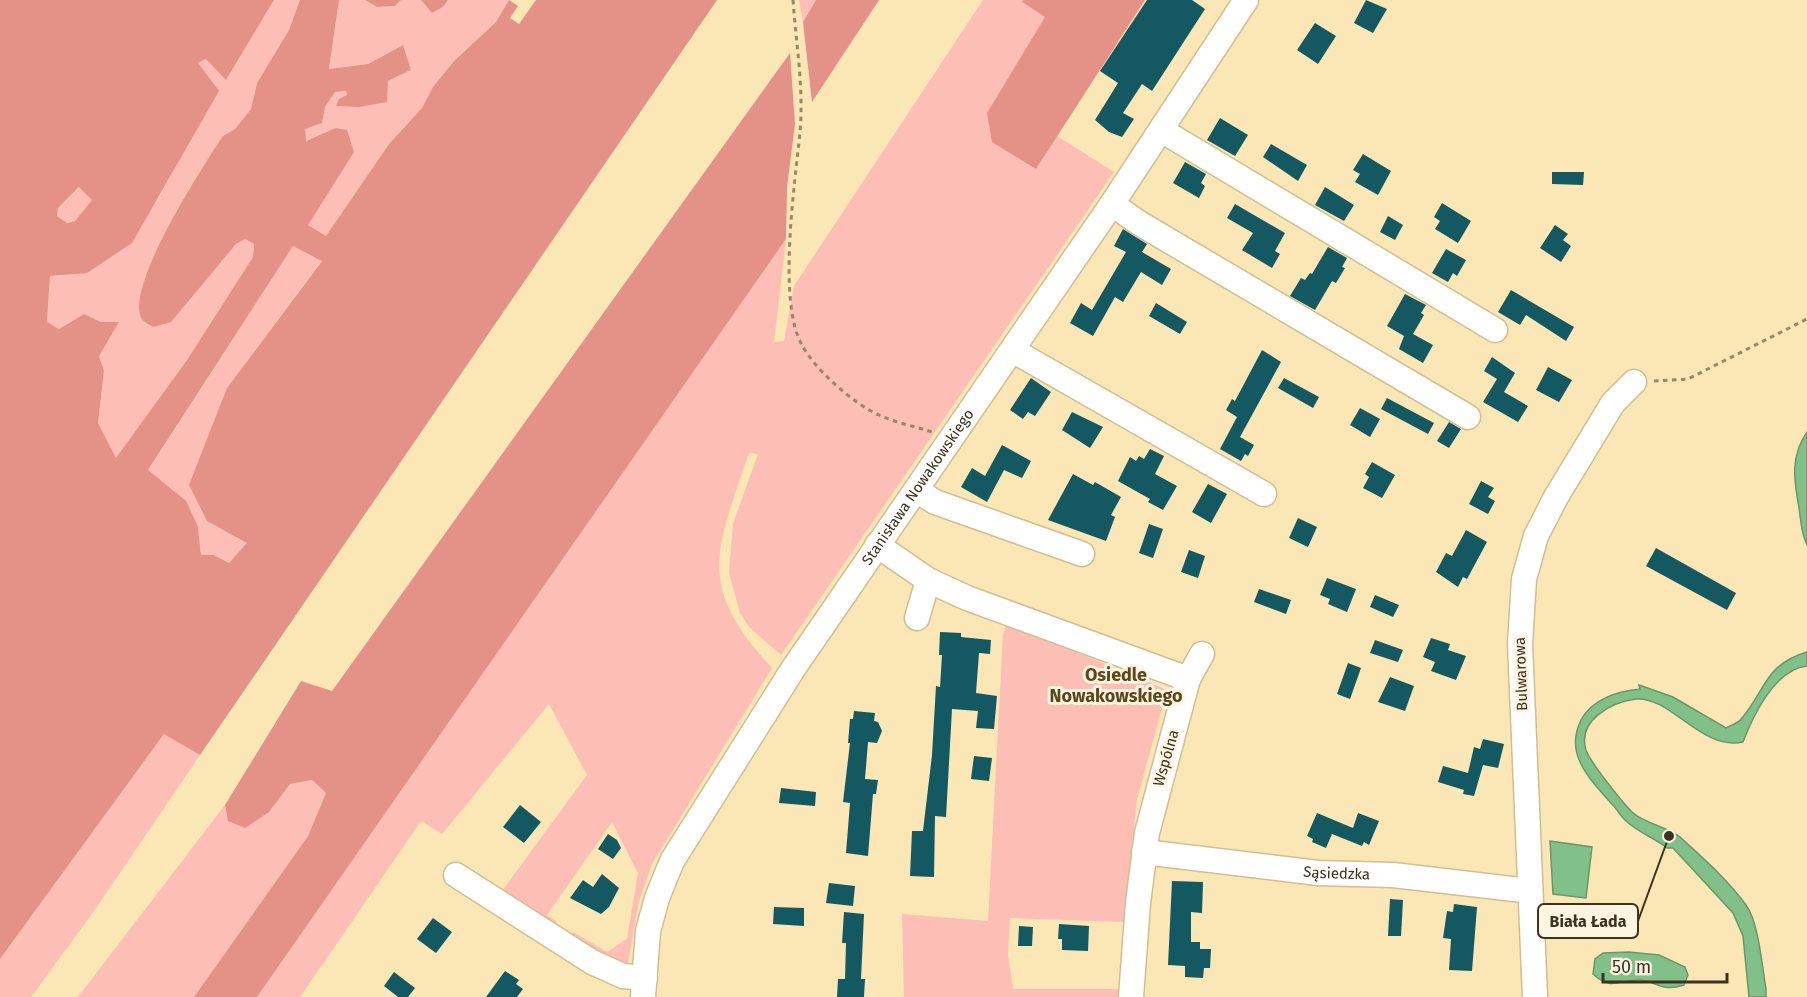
<svg xmlns="http://www.w3.org/2000/svg" width="1807" height="997" font-family="'Fira Sans',sans-serif">
<style>
.green{fill:#fdbeb6}
.forest{fill:#e49288;fill-rule:evenodd}
.water{fill:#81c089;stroke:#6c9669;stroke-width:1.5}
.building{fill:#145962}
.lines{fill:none;stroke-linecap:round;stroke-linejoin:round}
.minor-casing{stroke:#d2be8f;stroke-width:27}
.path{stroke:#978867;stroke-width:3;stroke-dasharray:4.5 4.5;stroke-linecap:butt}
.minor{stroke:#fff;stroke-width:24}
.labels{text-anchor:middle;stroke-width:6;stroke-linejoin:round;paint-order:stroke}
.street-label{font-size:15px;fill:#3b331f;stroke:#fdf4e1}
.quarter-label{font-size:18px;font-weight:bold;fill:#59471a;stroke:#fdf4e1}
.leader{fill:none;stroke:#3b331f;stroke-width:2}
.callout-dot{fill:#3b331f;stroke:#fdf4e1;stroke-width:2}
.callout{fill:#fdf4e1;stroke:#3b331f;stroke-width:2}
.callout-label{font-size:16px;text-anchor:middle;font-weight:bold;fill:#3b331f}
</style>
<rect width="100%" height="100%" fill="#fbe6b6"/>
<!-- green -->
<g class="green">
<polygon points="274,0 300,0 289,30 257,83 251,109 235,129 223,136 196,177 177,210 144,282 219,262 235,244 245,239 254,244 253,257 187,360 116,459 98,423 104,372 99,356 101,322 84,314 59,329 47,322 50,276 63,276 158,200 184,149 198,63 206,59 226,80"/>
<polygon points="339,0 365,0 377,7 395,6 401,0 421,0 432,13 443,7 448,0 509,0 496,22 454,61 433,87 422,108 389,144 326,236 308,225 335,128 305,141 304,129 322,123 325,107 335,92 346,91 347,95 387,101 388,81 411,70 402,45 368,64 329,69"/>
<polygon points="799,0 816,0 803,22"/>
<path d="M983 0H1023L1022 2 1046 17 987 113 1036 169 1057 136 1114 172 781 655 749 627 740 613 729 573 733 524 758 454 749 453C716 551 695 585 772 668L652 864 639 901 628 963 618 964 569 938 573 932 607 952 627 939 638 873 612 822 547 915 557 922 554 928 499 895 587 775 549 704 442 834 421 821 300 997H257L786 239 774 342 784 341 794 286Z"/>
<polygon points="80,187 92,200 75,221 67,223 57,216 58,208"/>
<polygon points="293,246 322,260 227,388 207,521 248,543 229,563 214,555 201,555 198,527 148,471"/>
<polygon points="1007,623 1167,690 1137,799 1124,922 1010,918 1008,955 1013,989 1118,989 1118,997 904,997 902,914 988,921 1003,634"/>
<polygon points="165,733 200,755 94,911 31,997 0,997 0,959"/>
<polygon points="312,780 326,793 308,836 194,997 78,997 225,805 228,821 269,812 290,784"/>
</g>
<!-- forest -->
<g class="forest">
<path d="M0 0H274L226 80 206 59 198 63 219 91 132 243 87 273 50 276 47 322 59 329 84 314 101 322H119L99 356 104 371 98 423 116 458 187 360 253 257 254 244 245 239 236 244 171 322 153 327C150 325 144 322 142 319 123 289 204 164 223 136L235 129 251 109 257 83 289 30 300 0H339L329 69 368 64 403 45 411 70 388 81 387 102 359 107 336 106 339 99 347 95 346 91 335 92 325 107 322 123 305 129 306 141 335 128 347 130 354 152 308 225 326 236 389 144 422 108 433 87 454 61 496 22 509 0 518 6 510 18 519 24 536 0H717L200 755 164 734 0 959ZM79 187 92 200 75 221 67 223 57 216 58 208ZM293 246 322 261 227 388 189 485 207 521 247 543 229 563 214 555H201L198 527 186 501 148 470Z"/>
<polygon points="365,0 401,0 395,6 377,7"/>
<polygon points="421,0 448,0 443,7 432,13"/>
<polygon points="816,0 879,0 812,102 803,22"/>
<polygon points="1023,0 1145,0 1036,169 992,142 987,113 1045,17 1022,2"/>
<polygon points="790,53 795,124 787,187 786,239 257,997 194,997 308,836 326,793 312,780 290,784 269,812 245,828 228,821 225,805 301,681 332,691"/>
</g>
<!-- water -->
<g class="water">
<path d="M1807 432V545C1801 533 1801 521 1799 508 1794 480 1790 457 1807 432Z"/>
<path d="M1807 652V666C1775 669 1753 716 1743 742 1701 751 1671 696 1636 699 1612 702 1577 720 1586 750 1590 762 1622 802 1632 812 1645 824 1666 826 1680 837 1703 858 1728 880 1746 905 1759 923 1762 967 1766 989V997H1749L1743 936 1733 913 1673 848H1667C1655 838 1637 832 1625 820 1620 815 1616 808 1611 803 1589 778 1564 754 1581 720 1592 699 1618 691 1640 689L1639 685 1673 697 1726 728C1731 725 1739 723 1742 718 1766 690 1764 665 1807 652Z"/>
<polygon points="1550,841 1592,847 1586,898 1553,894"/>
<path d="M1629 952 1659 955 1685 967 1688 975 1684 985C1659 993 1657 980 1638 980 1619 980 1611 991 1593 974L1595 959 1603 953Z"/>
</g>
<!-- building -->
<g class="building">
<polygon points="1147,0 1192,0 1205,9 1152,91 1142,84 1123,113 1134,119 1122,137 1109,132 1095,120 1118,83 1100,71"/>
<polygon points="1366,0 1387,9 1373,33 1354,23"/>
<polygon points="1315,23 1336,36 1318,64 1297,50"/>
<polygon points="1220,118 1248,135 1235,156 1207,140"/>
<polygon points="1271,144 1307,165 1298,181 1263,157"/>
<polygon points="1363,154 1391,171 1378,195 1355,182 1360,174 1353,170"/>
<polygon points="1185,162 1206,174 1201,183 1205,186 1199,198 1173,183"/>
<polygon points="1552,172 1584,172 1583,185 1552,184"/>
<polygon points="1325,187 1354,205 1344,221 1315,205"/>
<polygon points="1442,203 1471,221 1458,243 1435,229 1440,221 1434,217"/>
<polygon points="1235,204 1285,233 1275,251 1280,254 1272,268 1242,250 1253,233 1227,218"/>
<polygon points="1388,216 1403,225 1395,240 1380,232"/>
<polygon points="1555,225 1568,234 1563,240 1571,246 1561,262 1540,248"/>
<polygon points="1123,229 1147,244 1142,252 1171,269 1162,285 1141,272 1123,302 1115,297 1093,336 1070,323 1081,303 1092,310 1126,252 1114,246"/>
<polygon points="1328,247 1347,258 1342,267 1345,268 1336,283 1332,281 1315,310 1290,296 1301,278 1305,280 1310,273 1312,274"/>
<polygon points="1446,249 1466,260 1457,276 1453,273 1448,282 1432,273"/>
<polygon points="1511,290 1574,327 1566,341 1526,315 1520,325 1498,312"/>
<polygon points="1405,294 1426,305 1421,313 1424,315 1413,334 1433,345 1423,363 1399,349 1404,336 1387,326"/>
<polygon points="1156,303 1187,322 1180,334 1149,316"/>
<polygon points="1262,350 1281,362 1240,437 1254,445 1248,456 1245,454 1241,461 1220,449 1237,417 1226,410 1232,399 1235,401"/>
<polygon points="1492,357 1515,373 1504,392 1528,406 1518,422 1483,402 1497,379 1484,371"/>
<polygon points="1548,367 1572,380 1559,402 1536,390"/>
<polygon points="1031,378 1051,392 1035,416 1028,412 1023,419 1010,410"/>
<polygon points="1284,378 1319,397 1313,408 1278,388"/>
<polygon points="1387,398 1434,423 1428,434 1381,409"/>
<polygon points="1360,408 1380,419 1370,437 1350,425"/>
<polygon points="1072,412 1103,427 1090,448 1062,430"/>
<polygon points="1449,422 1461,429 1449,448 1437,441"/>
<polygon points="1002,445 1031,461 1022,478 1004,470 987,502 961,487 972,468 985,476"/>
<polygon points="1150,449 1164,456 1155,474 1177,486 1163,510 1148,502 1150,499 1118,481 1130,457 1136,461 1139,456 1144,459"/>
<polygon points="1372,462 1395,475 1382,498 1363,488 1369,477 1365,474"/>
<polygon points="1073,474 1093,485 1095,482 1121,497 1111,515 1115,517 1106,541 1048,520"/>
<polygon points="1481,481 1494,488 1488,497 1495,501 1488,514 1469,504"/>
<polygon points="1208,484 1227,494 1211,523 1192,512"/>
<polygon points="1298,518 1317,527 1308,547 1289,538"/>
<polygon points="1149,524 1163,529 1153,558 1139,553"/>
<polygon points="1466,530 1487,542 1467,579 1463,577 1458,587 1436,572 1446,553 1452,556"/>
<polygon points="1656,548 1736,593 1727,610 1646,566"/>
<polygon points="1189,550 1205,556 1198,578 1181,572"/>
<polygon points="1327,578 1356,589 1347,612 1328,604 1330,599 1320,595"/>
<polygon points="1259,589 1291,600 1286,614 1254,602"/>
<polygon points="1375,595 1399,605 1393,617 1370,607"/>
<polygon points="940,632 961,633 961,637 991,640 990,654 979,653 976,693 997,696 994,729 976,728 978,711 952,709 946,817 935,816 934,877 910,876 912,831 923,831 932,755 936,686 940,687 942,655 939,655"/>
<polygon points="1431,638 1450,644 1448,650 1466,656 1456,680 1431,671 1435,662 1423,657"/>
<polygon points="1375,640 1403,650 1398,662 1370,653"/>
<polygon points="1348,663 1361,668 1350,699 1337,694"/>
<polygon points="1390,677 1414,686 1405,711 1378,702"/>
<polygon points="854,711 875,713 874,721 878,722 882,731 877,743 868,742 865,779 878,780 876,794 873,794 868,856 846,853 850,803 843,802 850,743 848,743 850,719 853,719"/>
<polygon points="1483,739 1504,744 1498,768 1483,765 1474,796 1463,794 1464,790 1438,782 1443,766 1468,773 1474,747 1480,749"/>
<polygon points="974,756 992,758 989,781 971,779"/>
<polygon points="781,788 816,792 815,806 779,803"/>
<polygon points="520,805 541,822 524,843 503,827"/>
<polygon points="1317,813 1353,828 1358,813 1379,821 1369,845 1364,842 1362,846 1332,834 1326,848 1312,842 1313,839 1307,836"/>
<polygon points="608,834 617,840 621,848 613,859 598,849"/>
<polygon points="602,874 619,888 609,907 601,914 570,898 583,880 593,887"/>
<polygon points="1172,881 1203,882 1202,913 1191,912 1191,942 1200,942 1200,949 1211,949 1210,968 1204,968 1203,978 1185,977 1185,966 1168,965"/>
<polygon points="829,883 855,886 853,906 826,903"/>
<polygon points="1390,899 1403,900 1401,936 1388,936"/>
<polygon points="1454,904 1477,907 1472,971 1449,970 1451,939 1443,938 1447,911 1453,912"/>
<polygon points="774,907 804,908 804,926 773,924"/>
<polygon points="844,912 864,914 861,979 865,979 864,997 837,997 838,979 845,979 846,943 842,943"/>
<polygon points="433,918 452,932 436,953 417,939"/>
<polygon points="1059,924 1089,926 1088,951 1062,950 1062,939 1058,939"/>
<polygon points="1019,926 1033,927 1032,946 1018,946"/>
<polygon points="505,971 519,980 516,984 523,989 517,997 486,997"/>
<polygon points="394,972 415,988 408,997 398,997 384,986"/>
</g>
<g class="lines">
<defs>
<g id="minor">
<polyline points="1161,130 1495,330"/>
<polyline points="1112,204 1139,223 1468,417"/>
<polyline points="1012,350 1264,494"/>
<polyline points="916,490 935,502 1082,554"/>
<polyline points="877,545 928,580 967,598 1188,679 1147,833 1138,903 1131,997"/>
<polyline points="917,618 928,580"/>
<polyline points="1188,679 1202,654"/>
<path id="s1" d="M1144 852 1318 873 1393 875 1530 891"/>
<polyline points="456,875 592,962 623,976 645,978"/>
<path id="s2" d="M643 997 648 931 657 898 672 861 793 669 1112 204 1246 0"/>
<polyline points="1535,997 1520,644 1524,579 1536,536 1556,497 1613,403 1634,382"/>
</g>
</defs>
<!-- minor casing -->
<use href="#minor" class="minor-casing"/>
<!-- path -->
<g class="path">
<path d="M793 0C796 43 804 89 800 132 795 184 777 301 802 345 815 370 854 404 879 415 896 423 914 426 932 432"/>
<polyline points="1654,381 1688,379 1807,319"/>
</g>
<!-- minor -->
<use href="#minor" class="minor"/>
</g>
<g class="labels">
<!-- street labels -->
<g class="street-label">
<text dy="5" stroke="none"><textPath href="#s2" startOffset="588">Stanisława Nowakowskiego</textPath></text>
<text transform="translate(1521 674) rotate(-92)" y="5">Bulwarowa</text>
<text transform="translate(1166 758) rotate(-74)" y="5">Wspólna</text>
<text dy="5" stroke="none"><textPath href="#s1" startOffset="194">Sąsiedzka</textPath></text>
</g>
<!-- quarter labels -->
<g class="quarter-label">
<text x="1116" y="681">Osiedle<tspan x="1116" dy="21">Nowakowskiego</tspan></text>
</g>
</g>
<!-- callouts -->
<path class="leader" d="M1669 836L1638 921"/>
<circle class="callout-dot" cx="1669" cy="836" r="6"/>
<rect class="callout" x="1538" y="904" width="100" height="34" rx="6"/>
<g class="callout-label">
<text x="1588" y="927">Biała Łada</text>
</g>
<!-- scale -->
<path d="M1603 973v9h124v-9" fill="none" stroke="#3b331f" stroke-width="3"/>
<text x="1612" y="973" font-size="18" fill="#3b331f" stroke="#fdf4e1" stroke-width="4.5" paint-order="stroke">50 m</text>
</svg>
